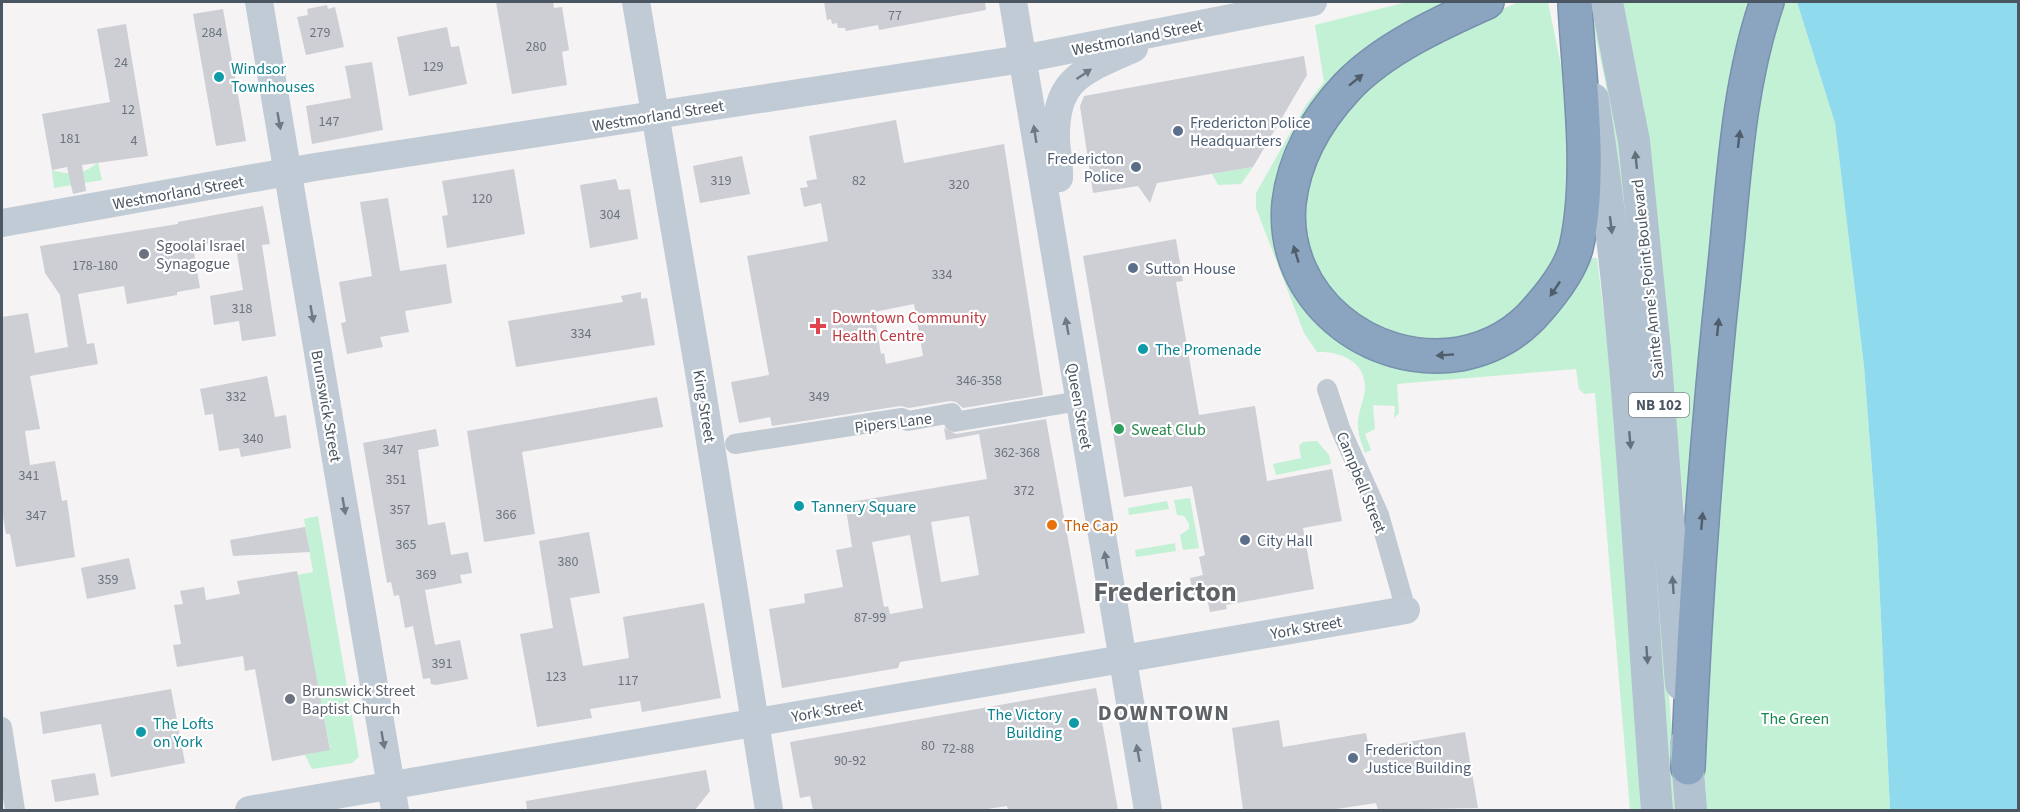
<svg xmlns="http://www.w3.org/2000/svg" width="2020" height="812" font-family="'Source Sans 3',sans-serif">
<style>
.green{fill:#c3f1d5}
.water{fill:#90daee}
.building{fill:#cdcfd5;fill-rule:evenodd}
.lines{fill:none;stroke-linecap:round;stroke-linejoin:round}
.highway-casing{stroke:#7690ad;stroke-width:36}
.street{stroke:#c1cad2;stroke-width:20}
.secondary{stroke:#c1cbd6;stroke-width:28}
.primary{stroke:#b3c2d1;stroke-width:32}
.highway{stroke:#8ba5c1;stroke-width:33}
.oneway{fill:#6e7984}
.oneway2{fill:#505e6b}
.oneway3{fill:#64717d}
.culture-dot{fill:#0f9aa8;stroke:#fff;stroke-width:2}
.service-dot{fill:#5c6f8a;stroke:#fff;stroke-width:2}
.worship-dot{fill:#6b7280;stroke:#fff;stroke-width:2}
.health-dot{fill:#e0444e;stroke:#fff;stroke-width:2}
.leisure-dot{fill:#2e9e5b;stroke:#fff;stroke-width:2}
.food-dot{fill:#e8710a;stroke:#fff;stroke-width:2}
.labels{text-anchor:middle;stroke-width:4.5;stroke-linejoin:round;paint-order:stroke}
.number-label{font-size:14px;fill:#6b747e}
.shield{fill:#fff;stroke:#808990;stroke-width:1.5}
.shield-label{font-size:15px;font-weight:bold;fill:#4a5661}
.street-label{font-size:16px;fill:#4a5661;stroke:#fff}
.culture-label{font-size:16px;fill:#0d838f;stroke:#fff;text-anchor:start}
.service-label{font-size:16px;fill:#4e5e75;stroke:#fff;text-anchor:start}
.worship-label{font-size:16px;fill:#5b616d;stroke:#fff;text-anchor:start}
.health-label{font-size:16px;fill:#be3a42;stroke:#fff;text-anchor:start}
.leisure-label{font-size:16px;fill:#27864d;stroke:#fff;text-anchor:start}
.food-label{font-size:16px;fill:#c56008;stroke:#fff;text-anchor:start}
.park-label{font-size:16px;fill:#17864f;stroke:#fff}
.district-label{font-size:22px;font-weight:bold;letter-spacing:1.5px;fill:#5f6368;stroke:#fff}
.town-label{font-size:28px;font-weight:bold;fill:#5f6368;stroke:#fff}
</style>
<rect width="100%" height="100%" fill="#f5f3f3"/>
<!-- green -->
<g class="green">
<path d="M1407 2H1464L1289 156 1302 292 1450 367 1582 258H1597L1608 348 1646 810H1630L1595 393 1584 394 1579 389 1576 369 1397 384 1399 413 1394 418 1395 406 1373 405 1375 429 1365 434 1371 450 1365 453C1362 444 1358 435 1358 426 1357 414 1364 401 1365 389 1366 361 1340 351 1317 352L1304 333 1256 208V193L1306 105 1324 82 1315 25Z"/>
<polygon points="1518,2 1548,2 1573,125 1563,248 1527,306 1471,340 1385,338 1336,304 1305,253 1302,190 1313,154 1363,88 1438,38 1443,43 1466,26"/>
<polygon points="1588,2 1594,2 1629,189 1678,810 1671,810 1618,165 1605,80"/>
<polygon points="1623,2 1755,2 1686,527 1644,108"/>
<polygon points="1761,2 1797,2 1835,123 1864,366 1877,534 1890,810 1706,810 1701,645 1729,394 1739,220"/>
<path d="M98 162 102 180 54 188 52 170C70 175 83 176 98 162Z"/>
<polygon points="1253,167 1241,184 1218,185 1212,174"/>
<polygon points="1317,441 1329,455 1331,464 1276,475 1273,464 1301,458 1299,446 1303,442"/>
<polygon points="1190,498 1199,548 1183,550 1180,535 1189,529 1189,524 1184,516 1177,515 1174,500"/>
<polygon points="1167,501 1169,509 1129,515 1128,508"/>
<polygon points="318,516 359,757 352,763 312,769 305,755 330,749 297,575 313,572 304,519"/>
<polygon points="1175,543 1176,551 1136,557 1135,550"/>
</g>
<!-- water -->
<polygon class="water" points="1797,2 2018,2 2018,810 1890,810 1877,534 1864,366 1835,123"/>
<!-- building -->
<g class="building">
<polygon points="496,2 553,2 554,8 562,7 569,50 562,52 567,85 512,94"/>
<polygon points="824,2 985,2 986,10 879,30 878,25 846,31 845,28 838,28 837,23 832,24 831,19 827,20"/>
<polygon points="327,5 328,9 335,7 344,47 306,55 297,17 308,15 307,9"/>
<polygon points="223,9 246,141 216,146 193,14"/>
<polygon points="126,24 148,156 82,165 86,191 73,194 67,167 52,170 42,114 110,102 97,29"/>
<polygon points="447,27 451,47 459,46 467,84 409,96 397,37"/>
<polygon points="1304,56 1307,75 1253,167 1157,183 1150,203 1138,186 1093,193 1080,106 1084,96"/>
<polygon points="372,62 383,130 312,144 306,106 351,98 345,66"/>
<path d="M896 120 904 163 1004 144 1043 395 963 408 956 402 950 401 909 408 900 406 772 426 770 417 739 423 731 382 769 375 747 256 828 241 821 203 804 207 800 188 808 187 806 181 817 179 809 136ZM914 304 923 356 886 364 884 353 881 354 874 312Z"/>
<polygon points="742,156 750,194 700,203 693,166"/>
<polygon points="514,169 525,234 447,248 442,216 448,215 442,181"/>
<polygon points="616,179 619,190 630,189 638,239 590,248 580,185"/>
<polygon points="388,198 400,271 446,264 452,303 405,311 409,332 380,337 383,347 347,354 341,323 346,322 339,282 372,276 360,202"/>
<polygon points="263,206 270,244 262,245 276,336 242,341 239,321 214,325 210,296 243,290 235,241 231,240 193,246 200,288 177,292 177,295 127,304 124,286 78,294 87,344 94,343 98,364 30,376 40,429 25,431 30,465 55,461 62,501 67,500 75,557 16,567 10,534 6,534 2,510 2,317 28,313 35,353 68,347 60,295 45,273 40,246 178,224 178,222"/>
<polygon points="1176,239 1183,281 1176,282 1199,415 1255,406 1267,481 1332,469 1342,521 1303,528 1314,589 1226,605 1227,609 1210,612 1206,593 1193,596 1190,578 1203,575 1199,557 1205,555 1192,486 1124,497 1083,256"/>
<polygon points="641,292 641,299 647,298 655,345 516,367 508,321 623,302 621,296"/>
<polygon points="267,376 275,417 286,415 291,448 241,457 239,448 219,451 213,414 205,415 200,389"/>
<polygon points="657,397 663,427 522,452 535,534 484,542 467,431"/>
<path d="M1046 419 1085 633 900 662 898 668 782 688 769 609 805 603 804 594 843 587 836 550 852 547 845 503 987 479 979 434 946 440 944 428 956 434ZM969 516 979 575 941 582 931 522ZM910 535 923 608 890 614 888 606 884 607 872 542Z"/>
<polygon points="436,429 439,446 418,450 428,525 445,522 451,555 468,552 472,573 460,575 462,583 425,590 435,645 460,640 468,679 436,685 431,684 430,678 423,679 413,626 405,628 399,595 394,596 391,582 387,583 363,443"/>
<polygon points="305,527 310,552 233,556 230,540"/>
<polygon points="589,532 600,593 570,598 583,666 629,658 623,617 704,603 721,698 642,712 640,701 590,709 592,718 537,727 520,634 553,628 539,541"/>
<polygon points="129,558 136,589 87,599 81,568"/>
<polygon points="297,571 330,750 272,761 255,669 245,671 243,656 177,667 173,645 181,644 174,605 183,604 180,591 204,587 206,600 240,594 237,581"/>
<polygon points="1096,688 1118,810 1008,810 1007,806 981,810 813,810 810,796 800,798 790,742"/>
<polygon points="171,689 185,763 111,777 101,724 43,734 40,712"/>
<polygon points="1279,720 1283,747 1366,733 1369,749 1465,732 1478,808 1378,810 1376,803 1330,810 1243,810 1232,728"/>
<polygon points="706,770 710,791 695,810 527,810 526,801"/>
<polygon points="95,773 99,795 55,802 51,780"/>
</g>
<g class="lines">
<defs>
<g id="highway">
<path d="M1487 2C1440 23 1383 49 1347 87 1317 119 1294 159 1289 203 1280 297 1370 369 1460 354 1491 348 1518 333 1538 309 1553 292 1570 270 1576 248 1593 176 1579 79 1575 5"/>
<path d="M1688 768C1695 600 1707 432 1725 265 1734 177 1738 86 1767 2"/>
</g>
</defs>
<!-- highway casing -->
<use href="#highway" class="highway-casing"/>
<!-- street -->
<g class="street">
<polyline points="1327,389 1340,428 1379,515 1406,610"/>
<polyline points="735,444 902,418 908,421 952,413 954,422 1079,401"/>
<polyline points="2,727 15,810"/>
</g>
<!-- secondary -->
<g class="secondary">
<polyline points="259,2 395,810"/>
<polyline points="636,2 700,378 769,810"/>
<polyline points="1013,2 1148,810"/>
<path d="M1059 178C1060 165 1056 151 1056 137 1055 76 1086 71 1134 48"/>
<polyline points="2,223 315,167 1022,59 1313,2"/>
<polyline points="249,810 1406,610"/>
</g>
<!-- primary -->
<g class="primary">
<polyline points="1607,2 1634,141 1655,350 1681,684"/>
<path d="M1593 99C1631 335 1638 573 1657 810"/>
<polyline points="1686,743 1691,810"/>
</g>
<!-- highway -->
<use href="#highway" class="highway"/>
</g>
<!-- one-way arrows -->
<defs><path id="oneway-solid" d="M-6-.8H1V-3.2L6.5 0L1 3.2V.8H-6Z" transform="scale(1.5)"/></defs>
<g class="oneway">
<use href="#oneway-solid" transform="translate(1084 74) rotate(-34)"/>
<use href="#oneway-solid" transform="translate(279 121) rotate(80)"/>
<use href="#oneway-solid" transform="translate(1035 134) rotate(-99)"/>
<use href="#oneway-solid" transform="translate(312 314) rotate(80)"/>
<use href="#oneway-solid" transform="translate(1067 326) rotate(-100)"/>
<use href="#oneway-solid" transform="translate(344 506) rotate(80)"/>
<use href="#oneway-solid" transform="translate(1106 560) rotate(-100)"/>
<use href="#oneway-solid" transform="translate(383 740) rotate(80)"/>
<use href="#oneway-solid" transform="translate(1138 753) rotate(-100)"/>
</g>
<g class="oneway2">
<use href="#oneway-solid" transform="translate(1356 80) rotate(-39)"/>
<use href="#oneway-solid" transform="translate(1739 139) rotate(-83)"/>
<use href="#oneway-solid" transform="translate(1296 254) rotate(-107)"/>
<use href="#oneway-solid" transform="translate(1555 289) rotate(124)"/>
<use href="#oneway-solid" transform="translate(1718 327) rotate(-84)"/>
<use href="#oneway-solid" transform="translate(1445 355) rotate(176)"/>
<use href="#oneway-solid" transform="translate(1702 521) rotate(-85)"/>
</g>
<g class="oneway3">
<use href="#oneway-solid" transform="translate(1636 160) rotate(-96)"/>
<use href="#oneway-solid" transform="translate(1611 225) rotate(83)"/>
<use href="#oneway-solid" transform="translate(1630 440) rotate(85)"/>
<use href="#oneway-solid" transform="translate(1673 585) rotate(-94)"/>
<use href="#oneway-solid" transform="translate(1647 655) rotate(86)"/>
</g>
<!-- markers -->
<g class="culture-dot">
<circle cx="219" cy="77" r="6"/>
<circle cx="1143" cy="349" r="6"/>
<circle cx="799" cy="506" r="6"/>
<circle cx="1074" cy="723" r="6"/>
<circle cx="141" cy="732" r="6"/>
</g>
<g class="service-dot">
<circle cx="1178" cy="131" r="6"/>
<circle cx="1136" cy="167" r="6"/>
<circle cx="1133" cy="268" r="6"/>
<circle cx="1245" cy="540" r="6"/>
<circle cx="1353" cy="758" r="6"/>
</g>
<g class="worship-dot">
<circle cx="144" cy="254" r="6"/>
<circle cx="290" cy="699" r="6"/>
</g>
<path class="health-dot" d="M815 317h6v6h6v6h-6v6h-6v-6h-6v-6h6z"/>
<circle class="leisure-dot" cx="1119" cy="429" r="6"/>
<circle class="food-dot" cx="1052" cy="525" r="6"/>
<g class="labels">
<!-- number labels -->
<g class="number-label">
<text x="895" y="20">77</text>
<text x="212" y="37">284</text>
<text x="320" y="37">279</text>
<text x="536" y="51">280</text>
<text x="121" y="67">24</text>
<text x="433" y="71">129</text>
<text x="128" y="114">12</text>
<text x="329" y="126">147</text>
<text x="70" y="143">181</text>
<text x="134" y="145">4</text>
<text x="721" y="185">319</text>
<text x="859" y="185">82</text>
<text x="959" y="189">320</text>
<text x="482" y="203">120</text>
<text x="610" y="219">304</text>
<text x="95" y="270">178-180</text>
<text x="942" y="279">334</text>
<text x="242" y="313">318</text>
<text x="581" y="338">334</text>
<text x="979" y="385">346-358</text>
<text x="236" y="401">332</text>
<text x="819" y="401">349</text>
<text x="253" y="443">340</text>
<text x="393" y="454">347</text>
<text x="1017" y="457">362-368</text>
<text x="29" y="480">341</text>
<text x="396" y="484">351</text>
<text x="1024" y="495">372</text>
<text x="400" y="514">357</text>
<text x="506" y="519">366</text>
<text x="36" y="520">347</text>
<text x="406" y="549">365</text>
<text x="568" y="566">380</text>
<text x="426" y="579">369</text>
<text x="108" y="584">359</text>
<text x="870" y="622">87-99</text>
<text x="442" y="668">391</text>
<text x="556" y="681">123</text>
<text x="628" y="685">117</text>
<text x="928" y="750">80</text>
<text x="958" y="753">72-88</text>
<text x="850" y="765">90-92</text>
</g>
<!-- shield labels -->
<rect class="shield" x="1629" y="393" width="60" height="24" rx="4.5"/>
<g class="shield-label">
<text x="1659" y="410">NB 102</text>
</g>
<!-- street labels -->
<g class="street-label">
<text transform="translate(1137 37) rotate(-11)" y="6">Westmorland Street</text>
<text transform="translate(658 115) rotate(-9)" y="6">Westmorland Street</text>
<text transform="translate(178 192) rotate(-10)" y="6">Westmorland Street</text>
<text transform="translate(1647 279) rotate(-96)" y="6">Sainte Anne's Point Boulevard</text>
<text transform="translate(327 406) rotate(80)" y="6">Brunswick Street</text>
<text transform="translate(705 406) rotate(81)" y="6">King Street</text>
<text transform="translate(1080 406) rotate(80)" y="6">Queen Street</text>
<text transform="translate(893 422) rotate(-7)" y="6">Pipers Lane</text>
<text transform="translate(1362 482) rotate(68)" y="6">Campbell Street</text>
<text transform="translate(1306 627) rotate(-10)" y="6">York Street</text>
<text transform="translate(827 710) rotate(-10)" y="6">York Street</text>
</g>
<!-- culture labels -->
<g class="culture-label">
<text x="231" y="74">Windsor<tspan x="231" dy="18">Townhouses</tspan></text>
<text x="1155" y="355">The Promenade</text>
<text x="811" y="512">Tannery Square</text>
<text x="1062" y="720" text-anchor="end">The Victory<tspan x="1062" dy="18">Building</tspan></text>
<text x="153" y="729">The Lofts<tspan x="153" dy="18">on York</tspan></text>
</g>
<!-- service labels -->
<g class="service-label">
<text x="1190" y="128">Fredericton Police<tspan x="1190" dy="18">Headquarters</tspan></text>
<text x="1124" y="164" text-anchor="end">Fredericton<tspan x="1124" dy="18">Police</tspan></text>
<text x="1145" y="274">Sutton House</text>
<text x="1257" y="546">City Hall</text>
<text x="1365" y="755">Fredericton<tspan x="1365" dy="18">Justice Building</tspan></text>
</g>
<!-- worship labels -->
<g class="worship-label">
<text x="156" y="251">Sgoolai Israel<tspan x="156" dy="18">Synagogue</tspan></text>
<text x="302" y="696">Brunswick Street<tspan x="302" dy="18">Baptist Church</tspan></text>
</g>
<!-- health labels -->
<g class="health-label">
<text x="832" y="323">Downtown Community<tspan x="832" dy="18">Health Centre</tspan></text>
</g>
<!-- leisure labels -->
<g class="leisure-label">
<text x="1131" y="435">Sweat Club</text>
</g>
<!-- food labels -->
<g class="food-label">
<text x="1064" y="531">The Cap</text>
</g>
<!-- park labels -->
<g class="park-label">
<text x="1795" y="724">The Green</text>
</g>
<!-- district labels -->
<g class="district-label">
<text x="1164" y="720">DOWNTOWN</text>
</g>
<!-- town labels -->
<g class="town-label">
<text x="1165" y="601">Fredericton</text>
</g>
</g>
<!-- border -->
<rect width="2020" height="812" fill="none" stroke="#4a5661" stroke-width="6"/>
</svg>
